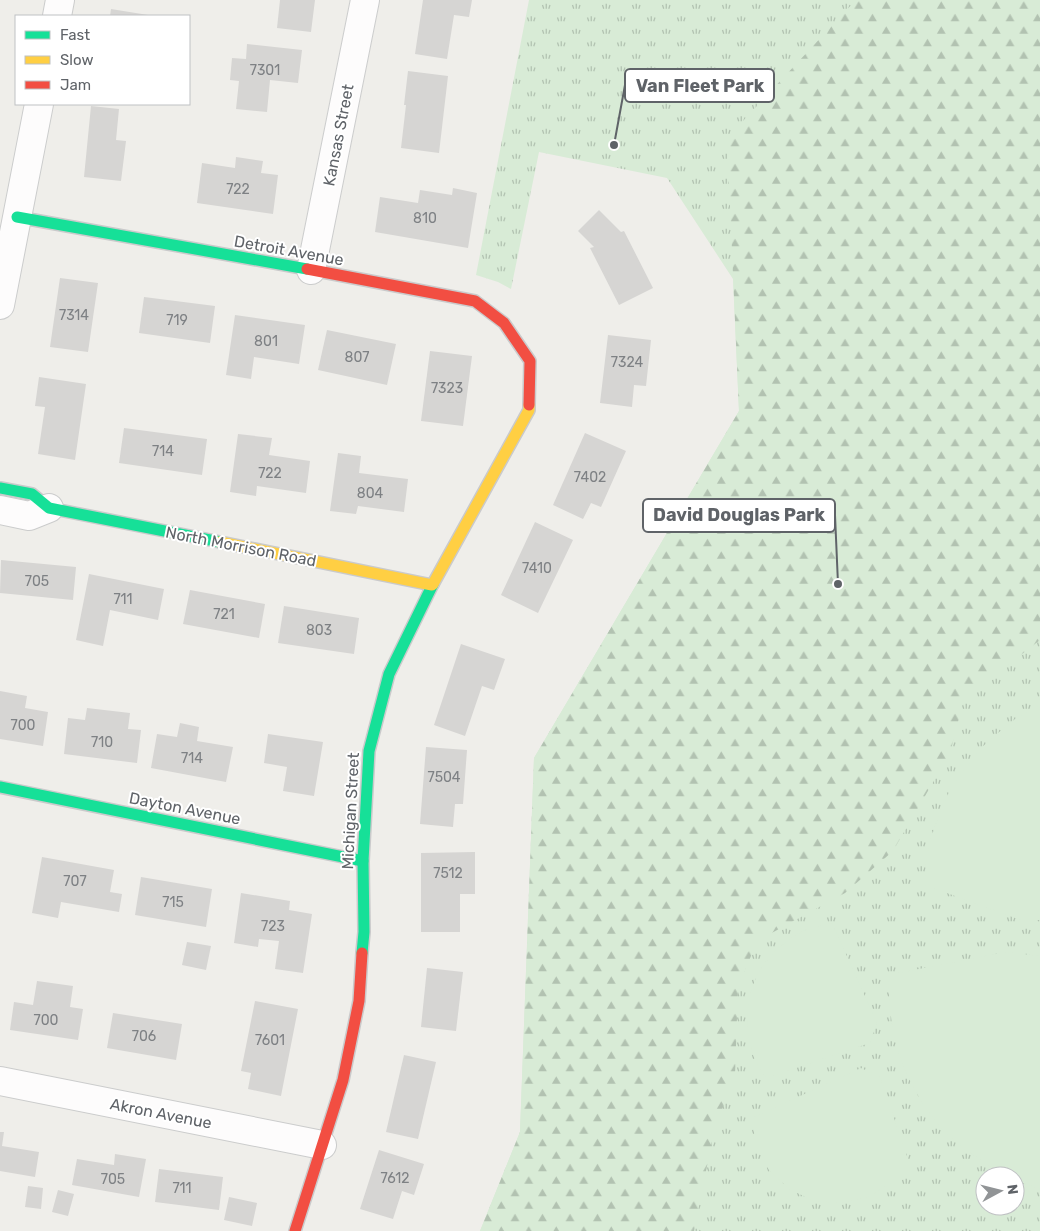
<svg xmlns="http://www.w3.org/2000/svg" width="1040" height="1231" font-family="Rubik,sans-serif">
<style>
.grass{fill:url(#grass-tufts);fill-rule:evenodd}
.forest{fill:url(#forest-firs)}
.pitch{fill:#d8ebd6}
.building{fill:#d6d5d3}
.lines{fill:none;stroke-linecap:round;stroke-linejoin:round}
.street-casing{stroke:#cbcccc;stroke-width:30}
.fast-casing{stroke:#cacacb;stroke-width:14}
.slow-casing{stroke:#cacacb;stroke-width:14}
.jam-casing{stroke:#cacacb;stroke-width:14}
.street{stroke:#fdfcfc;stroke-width:28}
.fast{stroke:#16e098;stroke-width:11}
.slow{stroke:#ffcf43;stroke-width:11}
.jam{stroke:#f24e42;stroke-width:11}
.labels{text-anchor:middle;stroke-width:4;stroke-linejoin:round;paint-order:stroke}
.number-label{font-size:14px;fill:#7e8184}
.street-label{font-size:16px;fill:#5f6368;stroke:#fff}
.leader{fill:none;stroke:#5f6368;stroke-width:2}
.callout-dot{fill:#5f6368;stroke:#fff;stroke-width:2}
.callout{fill:#fff;stroke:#5f6368;stroke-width:2}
.callout-label{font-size:18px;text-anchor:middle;font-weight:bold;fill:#5f6368}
</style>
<defs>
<pattern id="grass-tufts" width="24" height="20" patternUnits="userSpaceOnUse" patternTransform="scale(1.25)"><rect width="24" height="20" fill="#d8ebd6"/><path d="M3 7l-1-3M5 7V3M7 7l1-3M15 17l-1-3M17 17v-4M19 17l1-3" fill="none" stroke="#b2c2b1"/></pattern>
<pattern id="forest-firs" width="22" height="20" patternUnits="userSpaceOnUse" patternTransform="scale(1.25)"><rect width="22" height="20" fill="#d8ebd6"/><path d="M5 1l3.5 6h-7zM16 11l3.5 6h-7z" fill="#b2c2b1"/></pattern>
</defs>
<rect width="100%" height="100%" fill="#efeeea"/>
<!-- grass -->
<path class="grass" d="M529 0H1040V1231H480L520 1132 534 758 739 411 733 279 667 178 539 152 511 289 498 282 476 275ZM985 1176H1015V1206H985Z"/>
<!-- forest -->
<polygon class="forest" points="856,0 1040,0 1040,640 964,699 950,753 893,851 845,893 757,941 738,988 735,1075 714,1131 694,1231 480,1231 520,1132 534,758 739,411 727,138"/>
<!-- pitch -->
<g class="pitch">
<polygon points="1040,705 1040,920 1021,920 925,885 926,862 931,838 941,809 952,786 981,748 998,733 1015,719"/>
<path d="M832 923 877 1023 870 1043 766 1078C761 1069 754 1060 752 1051 737 1001 757 955 803 931 811 927 823 926 832 923Z"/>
<path d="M1006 952 1040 956V1189L1017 1181 1015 1180V1176C1001 1176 986 1164 975 1156 965 1149 954 1141 945 1132 923 1108 904 1075 896 1043 890 1021 889 997 888 975Z"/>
<polygon points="861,1068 880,1077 909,1162 891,1183 868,1197 841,1203 814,1201 789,1189 769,1170 756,1146 752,1118"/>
</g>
<!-- building -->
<g class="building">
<polygon points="280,0 315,0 311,32 277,28"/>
<polygon points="423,0 472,0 469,17 454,15 447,59 415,54"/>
<polygon points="111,9 148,15 147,16 110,16"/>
<polygon points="247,44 302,50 298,83 270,80 267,112 236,109 239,81 230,80 232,58 246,59"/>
<polygon points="408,71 448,76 439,153 401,148 406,105 404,105"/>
<polygon points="91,106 119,109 116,140 126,141 121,181 84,177"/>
<polygon points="236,157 263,161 261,173 278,175 273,214 197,203 202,163 235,168"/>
<polygon points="453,188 477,193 468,248 375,232 380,197 418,203 420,190 452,195"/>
<polygon points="599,210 621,232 624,231 653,288 619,305 590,248 594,247 578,231"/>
<polygon points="60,278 98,283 88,352 50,347"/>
<polygon points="144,297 215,306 210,343 139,333"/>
<polygon points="235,315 305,325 299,364 254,357 251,379 226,375"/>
<polygon points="327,330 396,344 387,385 318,370"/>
<polygon points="608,335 651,340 646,386 634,385 632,407 600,403"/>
<polygon points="430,351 472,356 463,426 421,421"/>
<polygon points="39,377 86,384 75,460 38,454 45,407 35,406"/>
<polygon points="124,428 207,439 202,475 119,463"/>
<polygon points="585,433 626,451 601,507 591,503 583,519 553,505"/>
<polygon points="238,434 272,438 269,455 310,461 306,493 257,486 256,496 230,492"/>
<polygon points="338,453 361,456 359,473 408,479 404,512 358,506 356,514 330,511"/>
<polygon points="535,522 573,540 538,613 501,595"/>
<polygon points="1,560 76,567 73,600 0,593"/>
<polygon points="89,574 164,589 158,620 110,610 103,646 76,640"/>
<polygon points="190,590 265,604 259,638 183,624"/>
<polygon points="284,606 359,618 354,654 278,643"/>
<polygon points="461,644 505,659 494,690 482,686 465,736 434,725"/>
<polygon points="0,691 27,696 25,708 48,712 43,746 0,739"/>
<polygon points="87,708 130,713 128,729 141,730 137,763 64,754 68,718 85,720"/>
<polygon points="180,723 199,727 197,741 233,747 226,782 151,768 157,734 177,737"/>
<polygon points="268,734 323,742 314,796 283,791 287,767 264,763"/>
<polygon points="426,747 467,750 463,804 455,804 453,827 420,824"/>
<polygon points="475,852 475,894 460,894 460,932 421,932 421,853"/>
<polygon points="42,857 114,870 110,892 122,894 119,912 61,902 58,918 32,913"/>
<polygon points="141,877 212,889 206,927 135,915"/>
<polygon points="241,893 290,901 289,910 312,914 303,973 275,969 279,941 259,939 258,947 234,943"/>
<polygon points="187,942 211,946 206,970 182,965"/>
<polygon points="427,968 463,972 456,1031 421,1027"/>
<polygon points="37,981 73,986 70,1007 83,1009 78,1040 10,1030 14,1002 33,1005"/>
<polygon points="255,1001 298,1009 281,1096 248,1089 251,1073 241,1071"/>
<polygon points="113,1013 182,1024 176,1060 107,1048"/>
<polygon points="404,1055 436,1062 418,1139 386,1132"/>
<polygon points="0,1132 4,1132 2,1146 39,1152 35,1177 0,1171"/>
<polygon points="379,1150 424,1164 414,1195 402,1191 393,1219 360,1209"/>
<polygon points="115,1154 146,1159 139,1197 72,1185 77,1159 114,1165"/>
<polygon points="159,1169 223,1177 219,1210 155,1202"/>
<polygon points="28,1186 43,1188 41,1209 25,1207"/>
<polygon points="58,1190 74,1194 68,1216 52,1212"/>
<polygon points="229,1197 257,1203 252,1226 224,1220"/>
</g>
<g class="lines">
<defs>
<g id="street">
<polyline points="57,16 60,0"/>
<polyline points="311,270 365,0"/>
<polyline points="0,305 39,104"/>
<polyline points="0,510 29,516 49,508"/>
<polyline points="0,1081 322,1145"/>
</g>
<g id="fast">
<polyline points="17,217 307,269"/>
<polyline points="0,488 32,494 49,508 220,542"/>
<polyline points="0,787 363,861"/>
<polyline points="362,953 364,932 363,861 369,751 389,674 433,584"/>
</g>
<g id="slow">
<polyline points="220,542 432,585"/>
<polyline points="433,584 529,410 529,405"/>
</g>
<g id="jam">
<polyline points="307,269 475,301 504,323 530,361 529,405"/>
<polyline points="295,1231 343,1080 359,1001 362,953"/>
</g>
</defs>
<!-- street casing -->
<use href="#street" class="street-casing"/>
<!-- fast casing -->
<use href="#fast" class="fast-casing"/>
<!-- slow casing -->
<use href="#slow" class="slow-casing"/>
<!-- jam casing -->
<use href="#jam" class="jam-casing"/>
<!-- street -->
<use href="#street" class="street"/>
<!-- fast -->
<use href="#fast" class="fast"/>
<!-- slow -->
<use href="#slow" class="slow"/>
<!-- jam -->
<use href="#jam" class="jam"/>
</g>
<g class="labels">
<!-- number labels -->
<g class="number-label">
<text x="265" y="75">7301</text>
<text x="238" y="194">722</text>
<text x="425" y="223">810</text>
<text x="74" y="320">7314</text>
<text x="177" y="325">719</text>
<text x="266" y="346">801</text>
<text x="357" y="362">807</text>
<text x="627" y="367">7324</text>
<text x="447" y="393">7323</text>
<text x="163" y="456">714</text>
<text x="270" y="478">722</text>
<text x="590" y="482">7402</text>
<text x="370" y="498">804</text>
<text x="537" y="573">7410</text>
<text x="37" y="586">705</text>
<text x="123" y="604">711</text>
<text x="224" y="619">721</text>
<text x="319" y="635">803</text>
<text x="23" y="730">700</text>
<text x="102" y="747">710</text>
<text x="192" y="763">714</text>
<text x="444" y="782">7504</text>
<text x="448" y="878">7512</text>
<text x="75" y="886">707</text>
<text x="173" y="907">715</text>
<text x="273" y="931">723</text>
<text x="46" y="1025">700</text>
<text x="144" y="1041">706</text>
<text x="270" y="1045">7601</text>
<text x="395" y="1183">7612</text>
<text x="113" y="1184">705</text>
<text x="182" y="1193">711</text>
</g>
<!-- street labels -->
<g class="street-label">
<text transform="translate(338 135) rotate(-79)" y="6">Kansas Street</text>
<text transform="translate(289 250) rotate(10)" y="6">Detroit Avenue</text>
<text transform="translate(241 546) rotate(11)" y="6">North Morrison Road</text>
<text transform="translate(185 808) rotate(11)" y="6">Dayton Avenue</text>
<text transform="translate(350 811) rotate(-87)" y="6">Michigan Street</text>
<text transform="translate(161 1113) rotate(11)" y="6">Akron Avenue</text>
</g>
</g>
<!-- callouts -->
<path class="leader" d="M614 145L625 85M838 584L835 515"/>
<g class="callout-dot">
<circle cx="614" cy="145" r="5"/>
<circle cx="838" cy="584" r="5"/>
</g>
<g class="callout">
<rect x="625" y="69" width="149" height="33" rx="5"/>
<rect x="643" y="499" width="192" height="33" rx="5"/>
</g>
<g class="callout-label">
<text x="700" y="92">Van Fleet Park</text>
<text x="739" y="521">David Douglas Park</text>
</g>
<!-- legend -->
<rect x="15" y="15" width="175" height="90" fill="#ffffff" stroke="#bfc1c3"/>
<rect x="25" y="31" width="25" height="8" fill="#16e098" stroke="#bfc1c3"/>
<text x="60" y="40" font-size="15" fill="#5f6368">Fast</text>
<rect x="25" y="56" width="25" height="8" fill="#ffcf43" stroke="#bfc1c3"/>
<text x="60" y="65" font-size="15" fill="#5f6368">Slow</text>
<rect x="25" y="81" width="25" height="8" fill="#f24e42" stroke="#bfc1c3"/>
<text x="60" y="90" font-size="15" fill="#5f6368">Jam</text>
<!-- north arrow -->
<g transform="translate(1000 1191) rotate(83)"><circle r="24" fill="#ffffff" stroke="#bfc1c3"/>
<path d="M0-4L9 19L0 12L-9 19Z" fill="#919496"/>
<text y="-8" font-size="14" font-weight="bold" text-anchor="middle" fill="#5f6368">N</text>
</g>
</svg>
